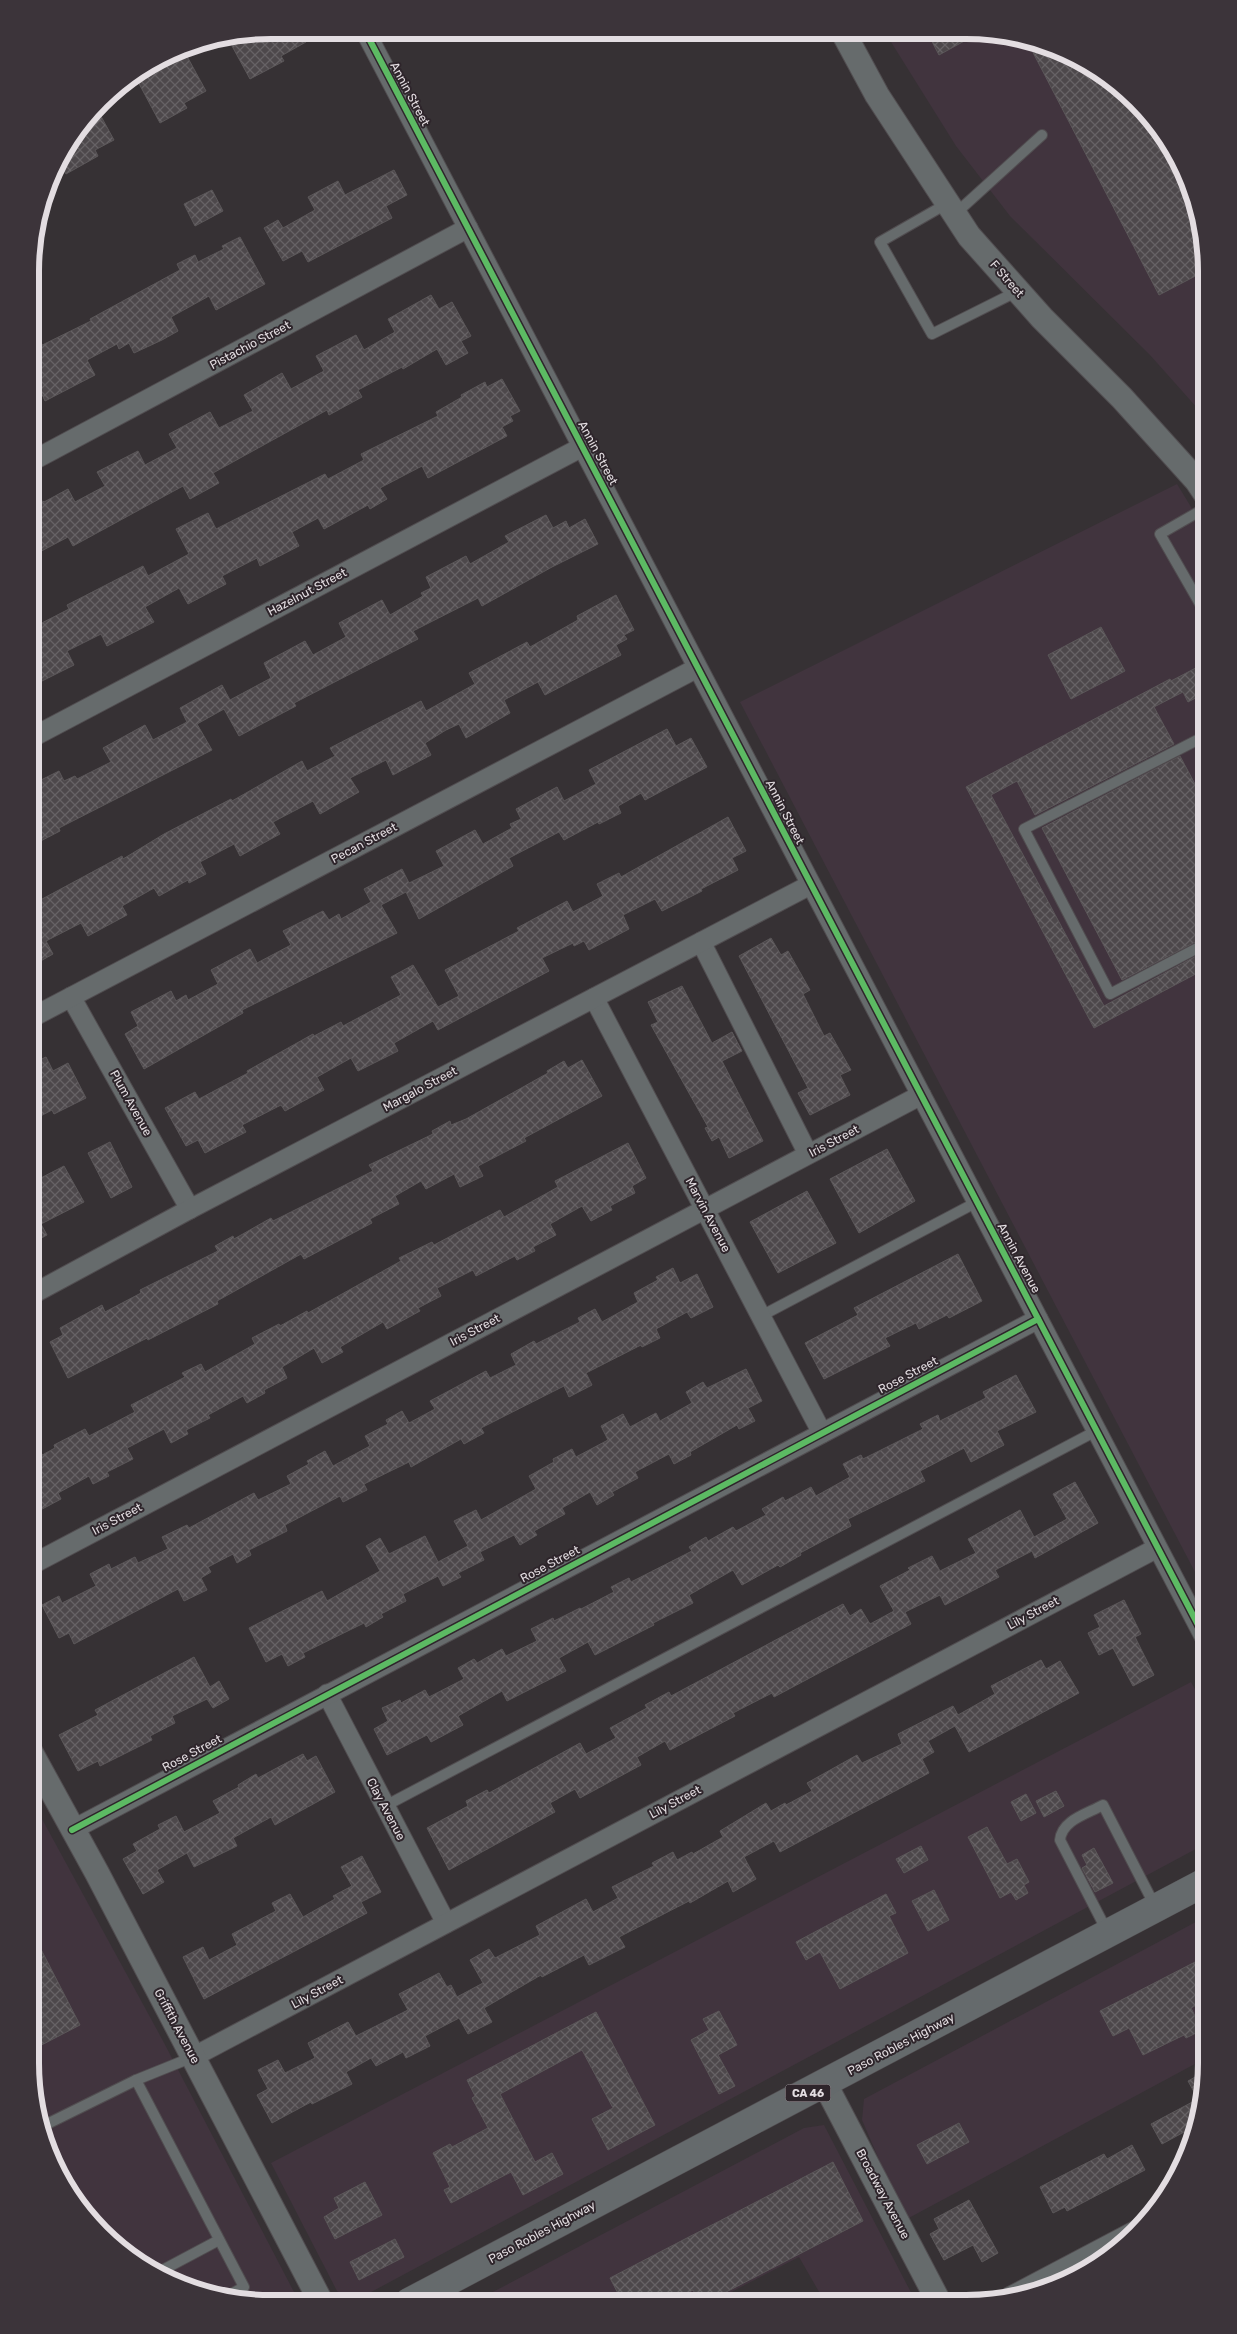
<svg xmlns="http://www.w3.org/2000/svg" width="1237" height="2334" font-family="Rubik,sans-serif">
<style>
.built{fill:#41343e}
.building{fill:url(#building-cross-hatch);stroke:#5b5759}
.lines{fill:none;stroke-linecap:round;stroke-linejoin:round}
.service-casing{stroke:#514d50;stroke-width:12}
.minor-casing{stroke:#514d50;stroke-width:21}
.tertiary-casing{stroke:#514d50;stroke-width:26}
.trunk-casing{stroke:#514d50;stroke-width:29}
.service{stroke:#666b6c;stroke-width:10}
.minor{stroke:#666b6c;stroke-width:19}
.tertiary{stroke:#666b6c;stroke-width:24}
.trunk{stroke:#656a6c;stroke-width:28}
.cycleway-casing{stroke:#2e252b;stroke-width:9}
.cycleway{stroke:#5cba63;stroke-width:6}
.labels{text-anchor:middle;stroke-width:4;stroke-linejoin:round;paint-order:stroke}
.shield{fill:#2e252b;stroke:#ada6aa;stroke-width:1}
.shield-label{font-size:11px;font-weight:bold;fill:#e3dde1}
.street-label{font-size:12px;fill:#e3dde1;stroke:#2e252b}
.rim{fill:none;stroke:#e3dde1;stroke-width:6}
</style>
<defs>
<pattern id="building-cross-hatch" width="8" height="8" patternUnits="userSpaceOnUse" patternTransform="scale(1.25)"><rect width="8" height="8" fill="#4d484b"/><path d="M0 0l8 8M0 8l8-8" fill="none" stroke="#666265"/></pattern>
</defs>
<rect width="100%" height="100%" fill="#363134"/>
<!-- built -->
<g class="built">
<polygon points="886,34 1013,35 1073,55 1125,90 1166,137 1194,193 1207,271 1207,419 1150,355 1010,216 956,146"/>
<polygon points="1177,484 1207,533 1207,1595 740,702"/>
<polygon points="1191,1682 1207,1711 1207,1843 360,2298 347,2300 337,2291 271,2163"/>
<polygon points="30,1797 162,2039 294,2292 296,2302 239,2302 178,2286 124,2254 71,2197 43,2141 30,2063"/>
<polygon points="1207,1916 1206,2058 905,2220 862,2120 864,2099"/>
<polygon points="824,2125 917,2304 826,2304 799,2257 710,2303 472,2303 804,2128"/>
</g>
<!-- building -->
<g class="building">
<polygon points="271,30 299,30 306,42 281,56 284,61 250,79 232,46 239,43 236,37"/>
<polygon points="928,34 977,34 939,55"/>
<polygon points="1026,39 1073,55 1125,90 1166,137 1194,193 1207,270 1159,295"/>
<polygon points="183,49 206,91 184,103 187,108 160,123 135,76"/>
<polygon points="97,109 114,140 95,150 98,156 66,174 58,160"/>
<polygon points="394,170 407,195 386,206 392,218 308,262 302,251 283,261 264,228 278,220 283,228 315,210 308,197 338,181 345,195"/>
<polygon points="212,190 223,211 195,226 184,204"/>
<polygon points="240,237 265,284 216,310 209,296 171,317 178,331 162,340 134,353 129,343 119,349 117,344 87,360 95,375 45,401 40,390 32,394 32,350 91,321 90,319 180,270 177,264 195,255 198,262 224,249 222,246"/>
<polygon points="431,295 439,309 452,302 471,336 461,341 468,353 446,365 437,349 403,369 402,367 358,390 362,397 329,415 327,410 213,473 219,483 190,499 183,486 73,546 68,537 32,556 32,506 43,501 44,502 68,489 75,502 105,486 97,472 138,451 145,465 177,448 169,434 210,412 219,428 253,411 244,395 282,373 291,389 324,371 316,356 356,335 364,350 395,332 388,319"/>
<polygon points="502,379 520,411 510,416 513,421 502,427 507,436 428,478 422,466 380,488 387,499 370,509 368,505 324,529 318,518 292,532 299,546 260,566 257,558 222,576 226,584 188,604 179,588 145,607 154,622 107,646 101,634 67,651 74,665 32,686 32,628 69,609 67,605 143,566 148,576 189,554 176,529 208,513 216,529 325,474 328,479 364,460 361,454 438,416 436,412 462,397 461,395 485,382 487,387"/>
<polygon points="546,515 553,528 566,521 569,528 585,519 598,544 552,567 482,606 478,598 413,631 418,639 294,703 296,706 239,736 224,709 197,724 212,750 59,828 60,831 31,846 31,785 59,771 64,781 75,776 77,779 111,762 103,748 145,725 153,740 187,722 180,708 222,685 230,700 271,678 264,663 305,641 313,655 346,637 339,623 382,600 390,615 423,596 421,593 431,588 426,577 466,556 470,564 509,542 505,536"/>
<polygon points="616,595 634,630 624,635 627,639 616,645 621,655 545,695 538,682 504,700 510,713 466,738 459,724 446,730 425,743 431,755 393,775 386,760 350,778 359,792 320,814 313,801 273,822 280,834 240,856 234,844 200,862 206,874 189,883 188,880 159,896 154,888 122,906 127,915 88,936 81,923 46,941 53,954 37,963 36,961 31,964 31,905 122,856 123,859 164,834 231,799 232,801 302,761 307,771 335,756 330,748 421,701 426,711 475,684 469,673 527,642 530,647 578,620 577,616"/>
<polygon points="1101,627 1125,671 1071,699 1048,655"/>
<polygon points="1207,662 1207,692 1188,702 1183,692 1154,707 1174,744 1035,815 1017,781 991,795 1104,1006 1198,955 1205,969 1094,1028 966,787 1170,679 1171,681"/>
<polygon points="667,729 676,746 691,738 707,767 645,800 641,793 618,806 621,813 599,824 598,822 564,840 559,832 509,858 513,866 419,919 406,892 381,905 397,933 242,1010 243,1013 144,1069 125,1034 138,1026 131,1012 171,991 176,1001 186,995 188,1000 218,984 211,970 250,949 257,963 291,945 283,931 323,911 329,920 339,914 341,919 371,902 364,889 402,869 409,883 444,866 436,851 475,830 483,844 512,828 510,824 521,819 516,809 557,787 564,801 596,784 589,770"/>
<polygon points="1180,756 1196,786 1207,780 1207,936 1122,980 1042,828"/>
<polygon points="728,817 746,851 732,858 738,870 701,889 702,891 662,911 655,899 623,915 629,929 589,950 584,941 574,946 573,943 542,958 549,971 438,1030 433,1021 394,1043 398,1051 358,1071 351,1058 317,1077 324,1090 285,1111 281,1105 242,1125 246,1132 205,1153 198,1140 186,1146 165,1108 195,1092 199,1099 248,1073 247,1071 313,1034 314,1036 341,1022 343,1026 401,995 391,977 413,965 438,1007 459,996 445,970 519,931 517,928 567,901 573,912 603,896 597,884 619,873 621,877"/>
<polygon points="771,938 781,955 788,951 810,990 803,994 824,1036 830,1033 851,1070 840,1075 850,1095 810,1115 798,1093 808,1088 739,956"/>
<polygon points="682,986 712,1043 732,1032 742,1051 722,1061 763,1141 729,1158 719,1137 712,1141 705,1128 708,1127 651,1025 658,1022 648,1002"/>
<polygon points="46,1057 53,1071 68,1063 86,1098 54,1114 52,1110 31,1121 31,1064"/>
<polygon points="582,1060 602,1096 524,1138 526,1141 478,1166 483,1176 460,1187 454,1174 426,1189 421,1181 395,1196 399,1204 370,1219 372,1223 304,1259 301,1254 217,1301 218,1304 148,1340 147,1338 68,1378 50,1342 63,1335 60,1328 102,1305 105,1312 141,1293 140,1290 218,1251 215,1246 233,1236 234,1239 271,1218 273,1221 373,1171 369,1165 433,1134 432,1131 450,1121 451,1125 466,1119 548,1073 547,1071 564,1061 568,1068"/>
<polygon points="110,1142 132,1187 111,1198 88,1153"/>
<polygon points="628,1143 646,1178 632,1186 635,1193 610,1206 612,1210 591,1221 582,1206 550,1224 556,1235 533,1247 535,1251 517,1260 515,1256 476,1276 473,1270 437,1288 441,1296 418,1308 420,1311 387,1329 383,1322 340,1347 343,1352 322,1363 314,1348 282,1367 287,1378 264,1390 265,1393 247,1403 243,1396 208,1415 210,1418 186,1430 188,1434 171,1443 164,1429 127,1448 133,1459 107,1472 109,1476 93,1484 89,1476 58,1493 61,1499 31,1515 31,1461 55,1448 54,1445 85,1429 89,1436 135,1412 131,1405 185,1377 182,1373 201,1364 205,1372 255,1344 252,1338 279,1324 280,1326 307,1311 308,1313 401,1261 399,1258 432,1242 434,1245 500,1210 504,1217 558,1187 555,1181"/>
<polygon points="887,1149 915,1201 859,1233 830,1179"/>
<polygon points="64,1166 84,1202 41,1224 47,1235 31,1244 31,1183"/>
<polygon points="807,1191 836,1243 778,1273 750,1222"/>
<polygon points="958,1254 982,1301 949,1318 947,1315 919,1329 916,1323 885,1338 890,1346 824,1379 805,1343 858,1315 854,1308"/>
<polygon points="673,1268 680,1283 697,1274 713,1307 691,1318 687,1312 656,1329 660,1338 642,1347 641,1345 586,1373 592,1385 569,1397 564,1386 481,1428 484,1433 464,1444 461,1439 411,1467 409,1462 364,1484 367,1490 343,1502 340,1496 285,1525 287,1531 249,1550 251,1555 237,1563 233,1554 208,1567 211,1572 201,1578 207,1590 184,1601 178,1589 74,1644 69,1633 59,1638 42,1605 59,1596 62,1603 96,1586 90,1574 109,1564 111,1569 135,1557 138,1563 168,1549 162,1537 187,1525 189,1528 254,1493 258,1500 291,1484 287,1476 309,1464 307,1461 325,1451 333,1466 370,1446 365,1436 388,1424 386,1420 402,1411 409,1423 435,1409 430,1401 486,1371 490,1378 516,1365 511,1354 534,1341 536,1344 580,1322 578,1318 595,1309 602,1322 638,1302 634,1293 658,1280 656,1277"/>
<polygon points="746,1369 762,1401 748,1408 755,1421 739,1429 737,1425 690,1452 691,1455 674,1464 669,1454 635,1472 638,1478 612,1492 614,1495 597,1505 590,1492 562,1508 565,1514 534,1531 537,1535 520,1545 514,1535 480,1552 484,1560 458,1573 461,1577 443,1586 438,1576 403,1594 406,1601 381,1614 383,1617 366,1627 364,1623 303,1653 305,1657 288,1666 282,1654 266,1662 249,1628 322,1591 327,1601 380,1571 366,1546 380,1538 389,1554 425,1536 438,1562 468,1546 454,1521 476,1510 481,1520 536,1489 529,1476 554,1462 553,1459 572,1449 576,1457 608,1440 601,1426 623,1414 630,1427 656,1413 660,1421 692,1403 686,1392 703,1382 707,1388"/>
<polygon points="1016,1375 1036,1412 997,1431 1004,1445 971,1462 964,1448 920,1471 925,1481 848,1519 851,1526 800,1553 801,1555 780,1567 778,1565 742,1585 733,1570 689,1595 693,1603 653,1623 654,1625 595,1655 588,1642 559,1658 566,1671 507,1701 502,1691 458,1716 463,1725 431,1742 427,1735 387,1755 374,1729 388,1721 382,1708 400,1700 401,1703 425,1690 429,1697 464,1679 458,1668 474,1659 477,1663 502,1649 506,1656 537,1641 531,1629 553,1618 554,1621 580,1608 581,1609 614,1592 611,1587 629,1578 631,1582 692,1551 689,1547 706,1537 708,1541 733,1527 736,1531 766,1515 762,1509 783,1497 785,1501 811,1487 816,1496 850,1477 843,1464 861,1455 863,1459 923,1429 920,1424 938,1415 940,1421 986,1398 983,1392"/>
<polygon points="1075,1482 1098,1523 1035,1558 1032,1551 995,1570 999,1577 945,1605 940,1595 905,1612 911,1624 774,1697 772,1693 733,1713 735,1716 670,1750 665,1741 637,1757 641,1765 580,1798 575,1789 550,1803 555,1812 449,1870 427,1828 468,1806 466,1801 487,1790 489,1793 580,1743 586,1754 616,1738 610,1728 647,1708 645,1705 669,1692 671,1696 843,1604 850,1616 861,1609 870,1624 894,1611 880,1586 910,1570 908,1568 932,1556 940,1571 976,1553 968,1539 1020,1510 1034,1537 1067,1519 1053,1494"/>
<polygon points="1124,1600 1141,1634 1135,1637 1154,1675 1133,1686 1113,1648 1099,1655 1088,1633 1100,1627 1094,1615"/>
<polygon points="194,1657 210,1687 219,1681 229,1699 213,1708 207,1699 172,1716 175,1723 150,1736 152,1740 100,1766 98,1761 78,1771 59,1735 98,1715 95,1710"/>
<polygon points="1041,1660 1046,1669 1060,1661 1079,1693 969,1752 955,1726 928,1741 934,1752 922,1759 929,1773 780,1852 774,1841 744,1857 756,1879 733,1892 728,1881 690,1903 689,1901 619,1937 625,1947 589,1965 584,1955 542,1977 541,1975 484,2008 492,2022 468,2034 459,2018 425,2036 430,2046 406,2058 403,2052 376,2066 371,2058 346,2072 352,2084 312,2104 311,2102 272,2123 257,2095 268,2089 258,2070 278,2060 285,2073 315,2058 308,2043 348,2022 356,2036 408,2010 399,1994 439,1973 447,1987 451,1985 457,1997 483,1983 470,1960 489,1949 495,1958 540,1935 536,1926 586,1899 593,1912 618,1898 612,1887 654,1866 652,1863 673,1852 677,1860 692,1852 693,1854 723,1837 720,1831 766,1803 771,1811 785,1803 786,1805 812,1791 807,1783 857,1755 862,1763 902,1744 898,1734 953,1706 958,1715 995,1694 991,1686"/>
<polygon points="303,1754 307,1761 316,1756 335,1792 275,1825 271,1817 233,1838 237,1846 194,1867 187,1853 157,1870 164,1882 143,1894 123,1859 137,1851 133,1844 160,1829 158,1825 176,1816 184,1832 220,1813 213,1801 239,1787 238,1785 256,1774 258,1778"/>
<polygon points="1056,1791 1064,1806 1044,1817 1036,1801"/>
<polygon points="1026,1794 1036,1813 1021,1821 1011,1802"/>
<polygon points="987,1827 1007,1864 1017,1859 1029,1882 1024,1885 1028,1893 1016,1900 1011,1892 1000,1898 968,1837"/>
<polygon points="921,1846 928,1860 904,1873 896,1859"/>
<polygon points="1094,1848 1113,1883 1095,1892 1082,1868 1087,1865 1082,1855"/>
<polygon points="362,1856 381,1892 361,1902 367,1913 204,1999 183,1957 203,1947 209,1960 237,1945 232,1934 276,1911 272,1903 290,1894 303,1917 335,1899 333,1896 352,1886 341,1867"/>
<polygon points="934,1890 949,1920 928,1931 912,1901"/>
<polygon points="886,1894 896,1913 889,1916 908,1953 840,1989 820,1952 806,1960 796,1942"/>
<polygon points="30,1928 80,2025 30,2051"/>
<polygon points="1197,1961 1199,1965 1206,1961 1206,2000 1191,2008 1202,2030 1186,2038 1184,2035 1143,2055 1129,2028 1113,2036 1100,2011"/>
<polygon points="719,2011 737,2045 718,2055 735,2086 719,2094 691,2040 709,2030 703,2019"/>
<polygon points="596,2012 655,2125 608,2150 592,2119 613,2108 582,2050 500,2094 535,2162 552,2153 563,2174 523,2195 511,2172 451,2203 444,2190 450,2187 433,2153 450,2144 452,2147 488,2128 472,2098 475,2096 467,2080"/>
<polygon points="1206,2071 1197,2125 1162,2144 1151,2124 1198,2099 1188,2081"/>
<polygon points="959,2123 969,2142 927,2164 917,2145"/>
<polygon points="1132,2145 1145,2170 1067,2211 1065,2207 1053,2213 1040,2187 1104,2154 1107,2159"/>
<polygon points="833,2162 863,2221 705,2303 700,2303 693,2290 669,2303 623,2303 610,2278"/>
<polygon points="365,2182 382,2215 335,2239 324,2217 339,2208 334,2198"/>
<polygon points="969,2200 998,2253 982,2262 973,2245 944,2260 930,2234 939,2229 934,2219"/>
<polygon points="395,2239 404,2257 359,2280 350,2262"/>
</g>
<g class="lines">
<defs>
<g id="service">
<polyline points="948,203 880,242 932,334 1018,291"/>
<polyline points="955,214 1042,135"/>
<polyline points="1207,616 1160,534 1207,507"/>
<polyline points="1201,738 1207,749"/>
<polyline points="1207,943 1110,994 1024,829 1207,735"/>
<polyline points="761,1316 977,1202"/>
<polyline points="385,1806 1096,1431"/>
<path d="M1108 1933 1060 1840C1062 1820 1087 1814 1103 1805L1156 1908"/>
<polyline points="136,2080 244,2287 224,2298"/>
<polyline points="41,2127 136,2080 193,2057"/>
<polyline points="157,2273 219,2240"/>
</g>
<g id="minor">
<polyline points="365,31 1207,1642"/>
<polyline points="32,461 468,228"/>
<polyline points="31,738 582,447"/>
<polyline points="701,942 808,1154"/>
<polyline points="71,997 190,1209"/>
<polyline points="594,998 822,1433"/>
<polyline points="31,1018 697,668"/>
<polyline points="31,1295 190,1209 810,885"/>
<polyline points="31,1565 921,1095"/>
<polyline points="327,1694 446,1923"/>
<polyline points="72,1830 1038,1319"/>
<polyline points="193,2057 1157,1548"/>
<polyline points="1009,2297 1138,2229"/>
</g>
<g id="tertiary">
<polyline points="844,34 877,95 969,236 1042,318 1122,398 1197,481 1207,496"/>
<polyline points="30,1751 97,1873 321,2302"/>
<polyline points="825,2084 940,2304"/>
</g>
<polyline id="trunk" points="409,2302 1207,1881"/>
</defs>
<!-- service casing -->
<use href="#service" class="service-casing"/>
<!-- minor casing -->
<use href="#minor" class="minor-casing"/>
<!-- tertiary casing -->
<use href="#tertiary" class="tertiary-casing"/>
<!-- trunk casing -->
<use href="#trunk" class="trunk-casing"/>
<!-- service -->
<use href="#service" class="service"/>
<!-- minor -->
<use href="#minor" class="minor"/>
<!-- tertiary -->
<use href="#tertiary" class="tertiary"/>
<!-- trunk -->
<use href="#trunk" class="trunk"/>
<defs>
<g id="cycleway">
<polyline points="365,31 1207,1642"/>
<polyline points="72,1830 1038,1319"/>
</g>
</defs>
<!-- cycleway casing -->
<use href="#cycleway" class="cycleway-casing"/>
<!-- cycleway -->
<use href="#cycleway" class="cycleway"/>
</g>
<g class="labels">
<!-- shield labels -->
<rect class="shield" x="785.5" y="2084.5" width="45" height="17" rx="4"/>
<g class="shield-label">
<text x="808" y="2097">CA 46</text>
</g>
<!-- street labels -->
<g class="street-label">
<text transform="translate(410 94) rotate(62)" y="4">Annin Street</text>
<text transform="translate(1007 279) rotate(49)" y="4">F Street</text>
<text transform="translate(250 345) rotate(-28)" y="4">Pistachio Street</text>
<text transform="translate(598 453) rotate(62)" y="4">Annin Street</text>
<text transform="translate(307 592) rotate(-28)" y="4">Hazelnut Street</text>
<text transform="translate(785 812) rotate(63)" y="4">Annin Street</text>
<text transform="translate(364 843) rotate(-28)" y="4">Pecan Street</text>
<text transform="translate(420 1089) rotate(-28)" y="4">Margalo Street</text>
<text transform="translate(131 1103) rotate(61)" y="4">Plum Avenue</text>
<text transform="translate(834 1141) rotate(-28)" y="4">Iris Street</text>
<text transform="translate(708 1215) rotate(62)" y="4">Marvin Avenue</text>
<text transform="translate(1019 1258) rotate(62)" y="4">Annin Avenue</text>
<text transform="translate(475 1330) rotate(-28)" y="4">Iris Street</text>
<text transform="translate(908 1375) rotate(-28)" y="4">Rose Street</text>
<text transform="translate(117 1519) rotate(-28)" y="4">Iris Street</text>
<text transform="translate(550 1564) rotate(-28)" y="4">Rose Street</text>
<text transform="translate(1033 1613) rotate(-28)" y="4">Lily Street</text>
<text transform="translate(192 1753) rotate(-28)" y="4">Rose Street</text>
<text transform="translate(675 1802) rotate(-28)" y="4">Lily Street</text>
<text transform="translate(386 1809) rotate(62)" y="4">Clay Avenue</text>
<text transform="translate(317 1992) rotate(-28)" y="4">Lily Street</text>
<text transform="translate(177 2026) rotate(62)" y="4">Griffith Avenue</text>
<text transform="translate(901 2044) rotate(-28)" y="4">Paso Robles Highway</text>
<text transform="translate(883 2194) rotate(62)" y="4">Broadway Avenue</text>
<text transform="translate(542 2232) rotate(-28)" y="4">Paso Robles Highway</text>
</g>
</g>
<!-- crop -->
<path d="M0 0H1237V2334H0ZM271 39H966A232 232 0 0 1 1198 271V2063A232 232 0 0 1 966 2295H271A232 232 0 0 1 39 2063V271A232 232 0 0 1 271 39Z" fill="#3c343a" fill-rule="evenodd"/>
<path class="rim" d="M271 39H966A232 232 0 0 1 1198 271V2063A232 232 0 0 1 966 2295H271A232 232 0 0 1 39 2063V271A232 232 0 0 1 271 39Z"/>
</svg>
